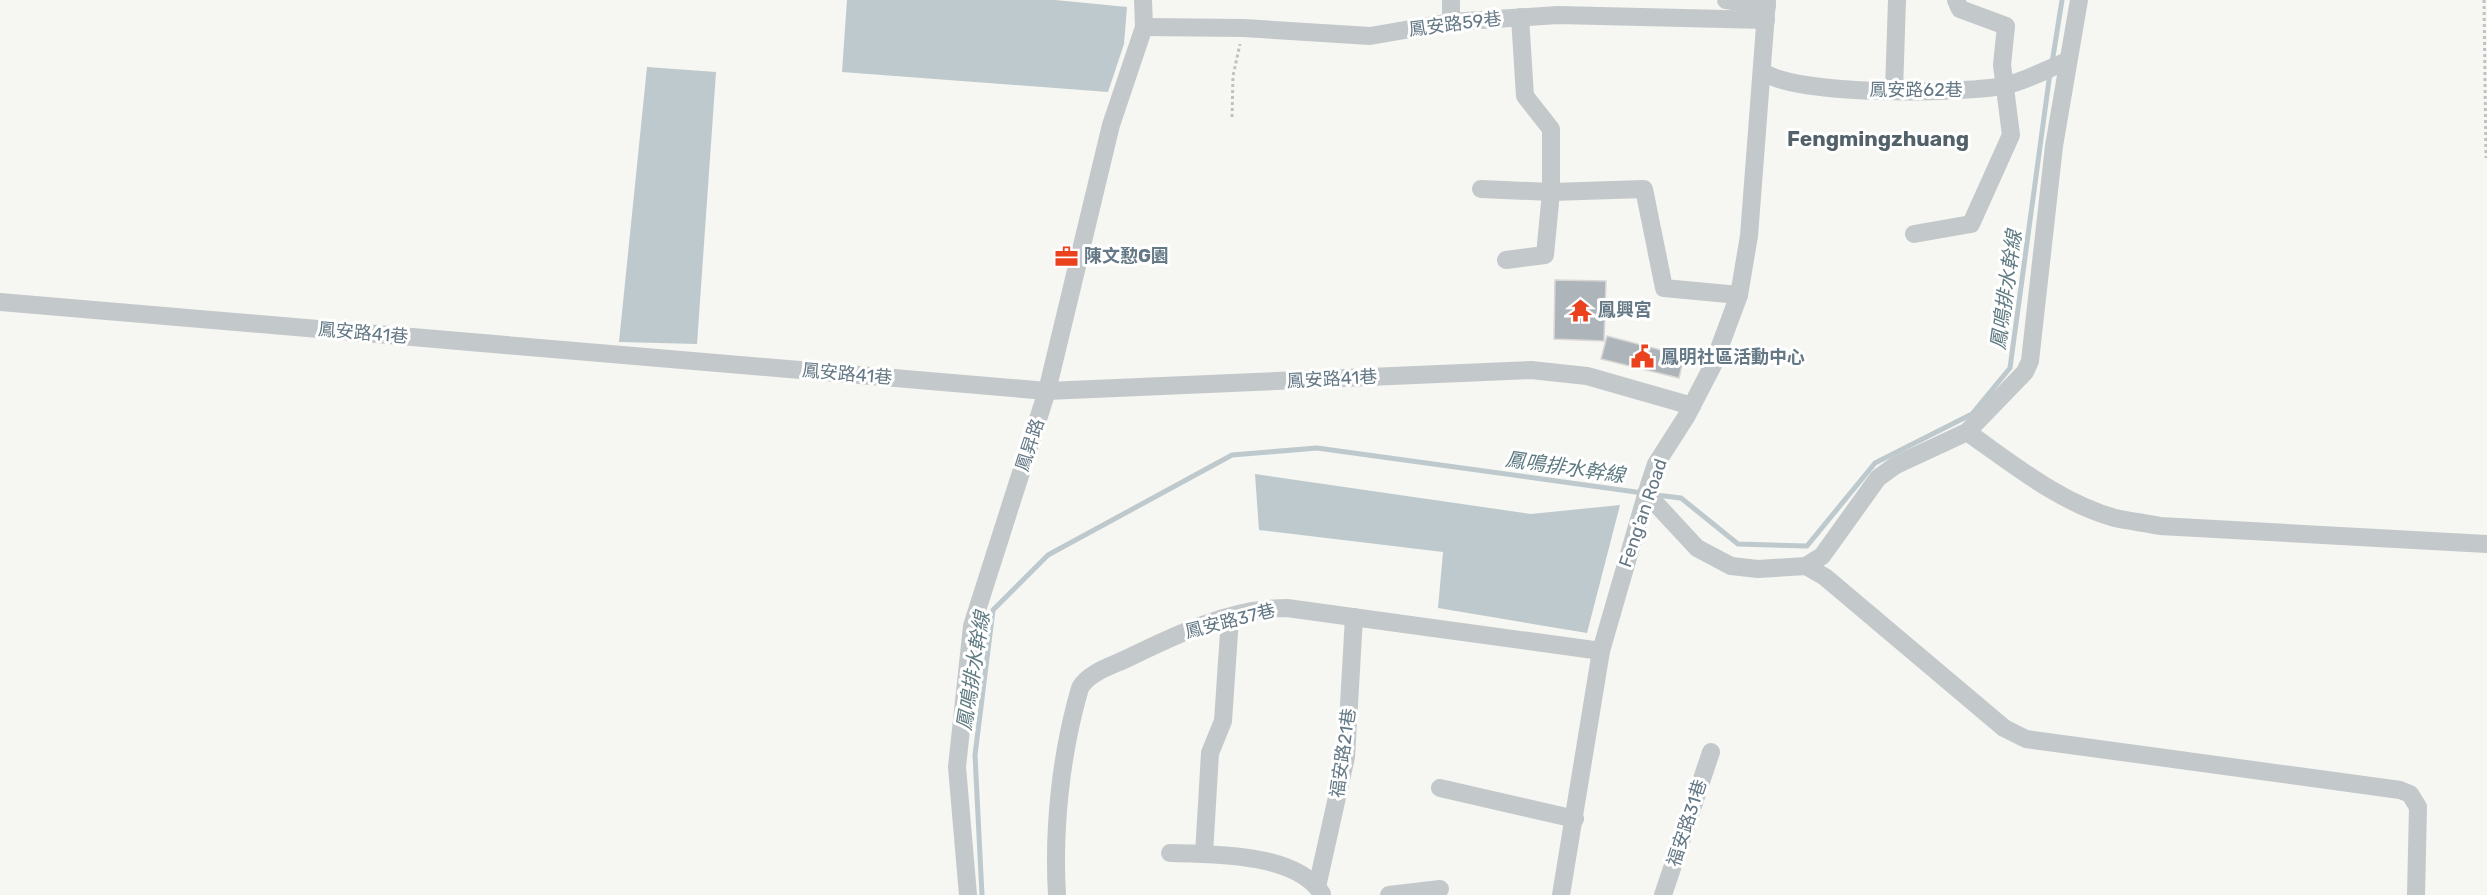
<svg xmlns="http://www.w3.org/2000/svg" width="2487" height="895" font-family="Rubik,'Noto Sans TC',sans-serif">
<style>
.water{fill:#bdc9cd}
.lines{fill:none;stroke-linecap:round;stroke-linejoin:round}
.stream{stroke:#bdc9cd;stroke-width:5}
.building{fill:#adb5ba;stroke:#d8d7d5;stroke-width:1.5}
.path{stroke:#bfc1c3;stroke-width:3;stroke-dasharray:3 3;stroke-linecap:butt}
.minor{stroke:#c3c8ca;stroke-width:18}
.labels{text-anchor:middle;stroke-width:6;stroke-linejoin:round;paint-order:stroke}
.street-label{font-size:18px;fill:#647885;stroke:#fff}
.poi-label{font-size:18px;font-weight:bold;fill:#647885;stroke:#fff;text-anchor:start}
.water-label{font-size:20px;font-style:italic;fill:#5f7b82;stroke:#fff}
.quarter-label{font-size:21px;font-weight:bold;fill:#52616a;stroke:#fff}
</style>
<rect width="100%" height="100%" fill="#f6f6f2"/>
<!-- water -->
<g class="water">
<polygon points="847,0 1055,0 1127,7 1124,44 1108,92 842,72"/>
<polygon points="647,67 716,72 697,344 619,342"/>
<polygon points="1255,474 1531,514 1620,505 1587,633 1438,608 1443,552 1259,530"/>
</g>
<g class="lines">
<!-- stream -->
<g class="stream">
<polyline points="2052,63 2062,0"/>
<polyline points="1656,495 1681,498 1738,544 1807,546 1875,463 1972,414 2010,368 2050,73"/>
<polyline points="982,895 975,755 993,610 1048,555 1232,455 1317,448 1643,493"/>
</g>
</g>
<!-- building -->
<g class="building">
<polygon points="1555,280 1606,281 1604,341 1554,339"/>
<polygon points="1607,336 1684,356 1679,378 1601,359"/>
</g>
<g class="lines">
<!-- path -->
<g class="path">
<polyline points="2484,0 2486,158"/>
<polyline points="1232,117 1233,76 1240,44"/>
</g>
<!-- minor -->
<g class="minor">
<polyline points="1451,0 1451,22"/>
<polyline points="1726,0 1767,6"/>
<polyline points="1144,27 1244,28 1370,36 1451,22 1558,15 1766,20"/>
<path d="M1763 72C1799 96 1957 94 2003 86 2024 82 2047 69 2067 61"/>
<polyline points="1894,91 1897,0"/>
<polyline points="1481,189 1551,192 1644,189 1664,288 1739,295"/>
<polyline points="1914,234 1971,224 2011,135 2002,65 2006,26 1960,9 1956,0"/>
<polyline points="1506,260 1545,255 1551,192 1551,129 1525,96 1520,17"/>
<polyline points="0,302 1047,391 1531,370 1587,376 1692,406"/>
<path d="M1967 432C2013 464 2060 503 2115 518 2129 521 2145 523 2160 526L2487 544"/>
<polyline points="1646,493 1697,548 1731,566 1758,569 1806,566 1822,556 1878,478 1896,465 1967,432 2025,372 2030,361 2054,146 2079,0"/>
<polyline points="1806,566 1825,577 2004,728 2026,739 2400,790 2410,794 2418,807 2416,895"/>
<polyline points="1440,788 1575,819"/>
<path d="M1170 853C1213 854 1297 853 1322 894"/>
<polyline points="1204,854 1210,753 1223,721 1230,618"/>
<polyline points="1317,887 1346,757 1354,617"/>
<polyline points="968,895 957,767 972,626 1047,391 1111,125 1144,27 1143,0"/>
<path d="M1057 895C1053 828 1061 753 1080 688 1088 673 1111 666 1126 659 1175 635 1231 608 1287 608L1601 651"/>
<polyline points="1389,895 1440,889"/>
<polyline points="1561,895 1601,651 1649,485 1656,464 1686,417 1713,365 1739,295 1749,236 1767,0"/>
<polyline points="1663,895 1711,752"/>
</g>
</g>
<!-- icons -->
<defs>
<symbol id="office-bare" viewBox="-9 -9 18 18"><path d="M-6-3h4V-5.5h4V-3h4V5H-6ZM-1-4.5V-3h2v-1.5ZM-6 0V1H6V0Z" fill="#ea411f" stroke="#fff" stroke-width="2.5" paint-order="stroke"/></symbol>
<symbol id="temple-bare" viewBox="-9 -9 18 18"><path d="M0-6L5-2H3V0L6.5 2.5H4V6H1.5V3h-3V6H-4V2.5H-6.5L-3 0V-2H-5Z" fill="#ea411f" stroke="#fff" stroke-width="2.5" paint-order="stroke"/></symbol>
<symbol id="civic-bare" viewBox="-9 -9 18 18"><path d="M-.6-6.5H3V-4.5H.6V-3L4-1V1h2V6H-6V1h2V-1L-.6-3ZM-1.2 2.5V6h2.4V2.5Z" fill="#ea411f" stroke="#fff" stroke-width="2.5" paint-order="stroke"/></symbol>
</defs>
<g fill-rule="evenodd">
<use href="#office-bare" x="1050" y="240" width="33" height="33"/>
<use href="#temple-bare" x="1564" y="294" width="33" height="33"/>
<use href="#civic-bare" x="1626" y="340" width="33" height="33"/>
</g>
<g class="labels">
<!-- street labels -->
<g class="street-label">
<text transform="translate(1455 24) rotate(-7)" y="6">鳳安路59巷</text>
<text x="1916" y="96">鳳安路62巷</text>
<text transform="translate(363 333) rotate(5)" y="6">鳳安路41巷</text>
<text transform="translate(847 374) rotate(5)" y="6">鳳安路41巷</text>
<text transform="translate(1332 379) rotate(-3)" y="6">鳳安路41巷</text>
<text transform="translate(1030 445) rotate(-72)" y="6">鳳昇路</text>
<text transform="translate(1643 513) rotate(-71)" y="6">Feng'an Road</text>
<text transform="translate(1230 621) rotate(-14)" y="6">鳳安路37巷</text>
<text transform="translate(1343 753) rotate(-82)" y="6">福安路21巷</text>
<text transform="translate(1687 823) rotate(-72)" y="6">福安路31巷</text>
</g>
<!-- poi labels -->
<g class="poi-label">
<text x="1084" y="262">陳文懃G園</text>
<text x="1598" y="316">鳳興宮</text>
<text x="1661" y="363">鳳明社區活動中心</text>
</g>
<!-- water labels -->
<g class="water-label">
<text transform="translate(2006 290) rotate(-82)" y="7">鳳鳴排水幹線</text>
<text transform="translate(1565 467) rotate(8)" y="7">鳳鳴排水幹線</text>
<text transform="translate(973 671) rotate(-81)" y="7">鳳鳴排水幹線</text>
</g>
<!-- quarter labels -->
<g class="quarter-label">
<text x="1878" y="146">Fengmingzhuang</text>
</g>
</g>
</svg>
